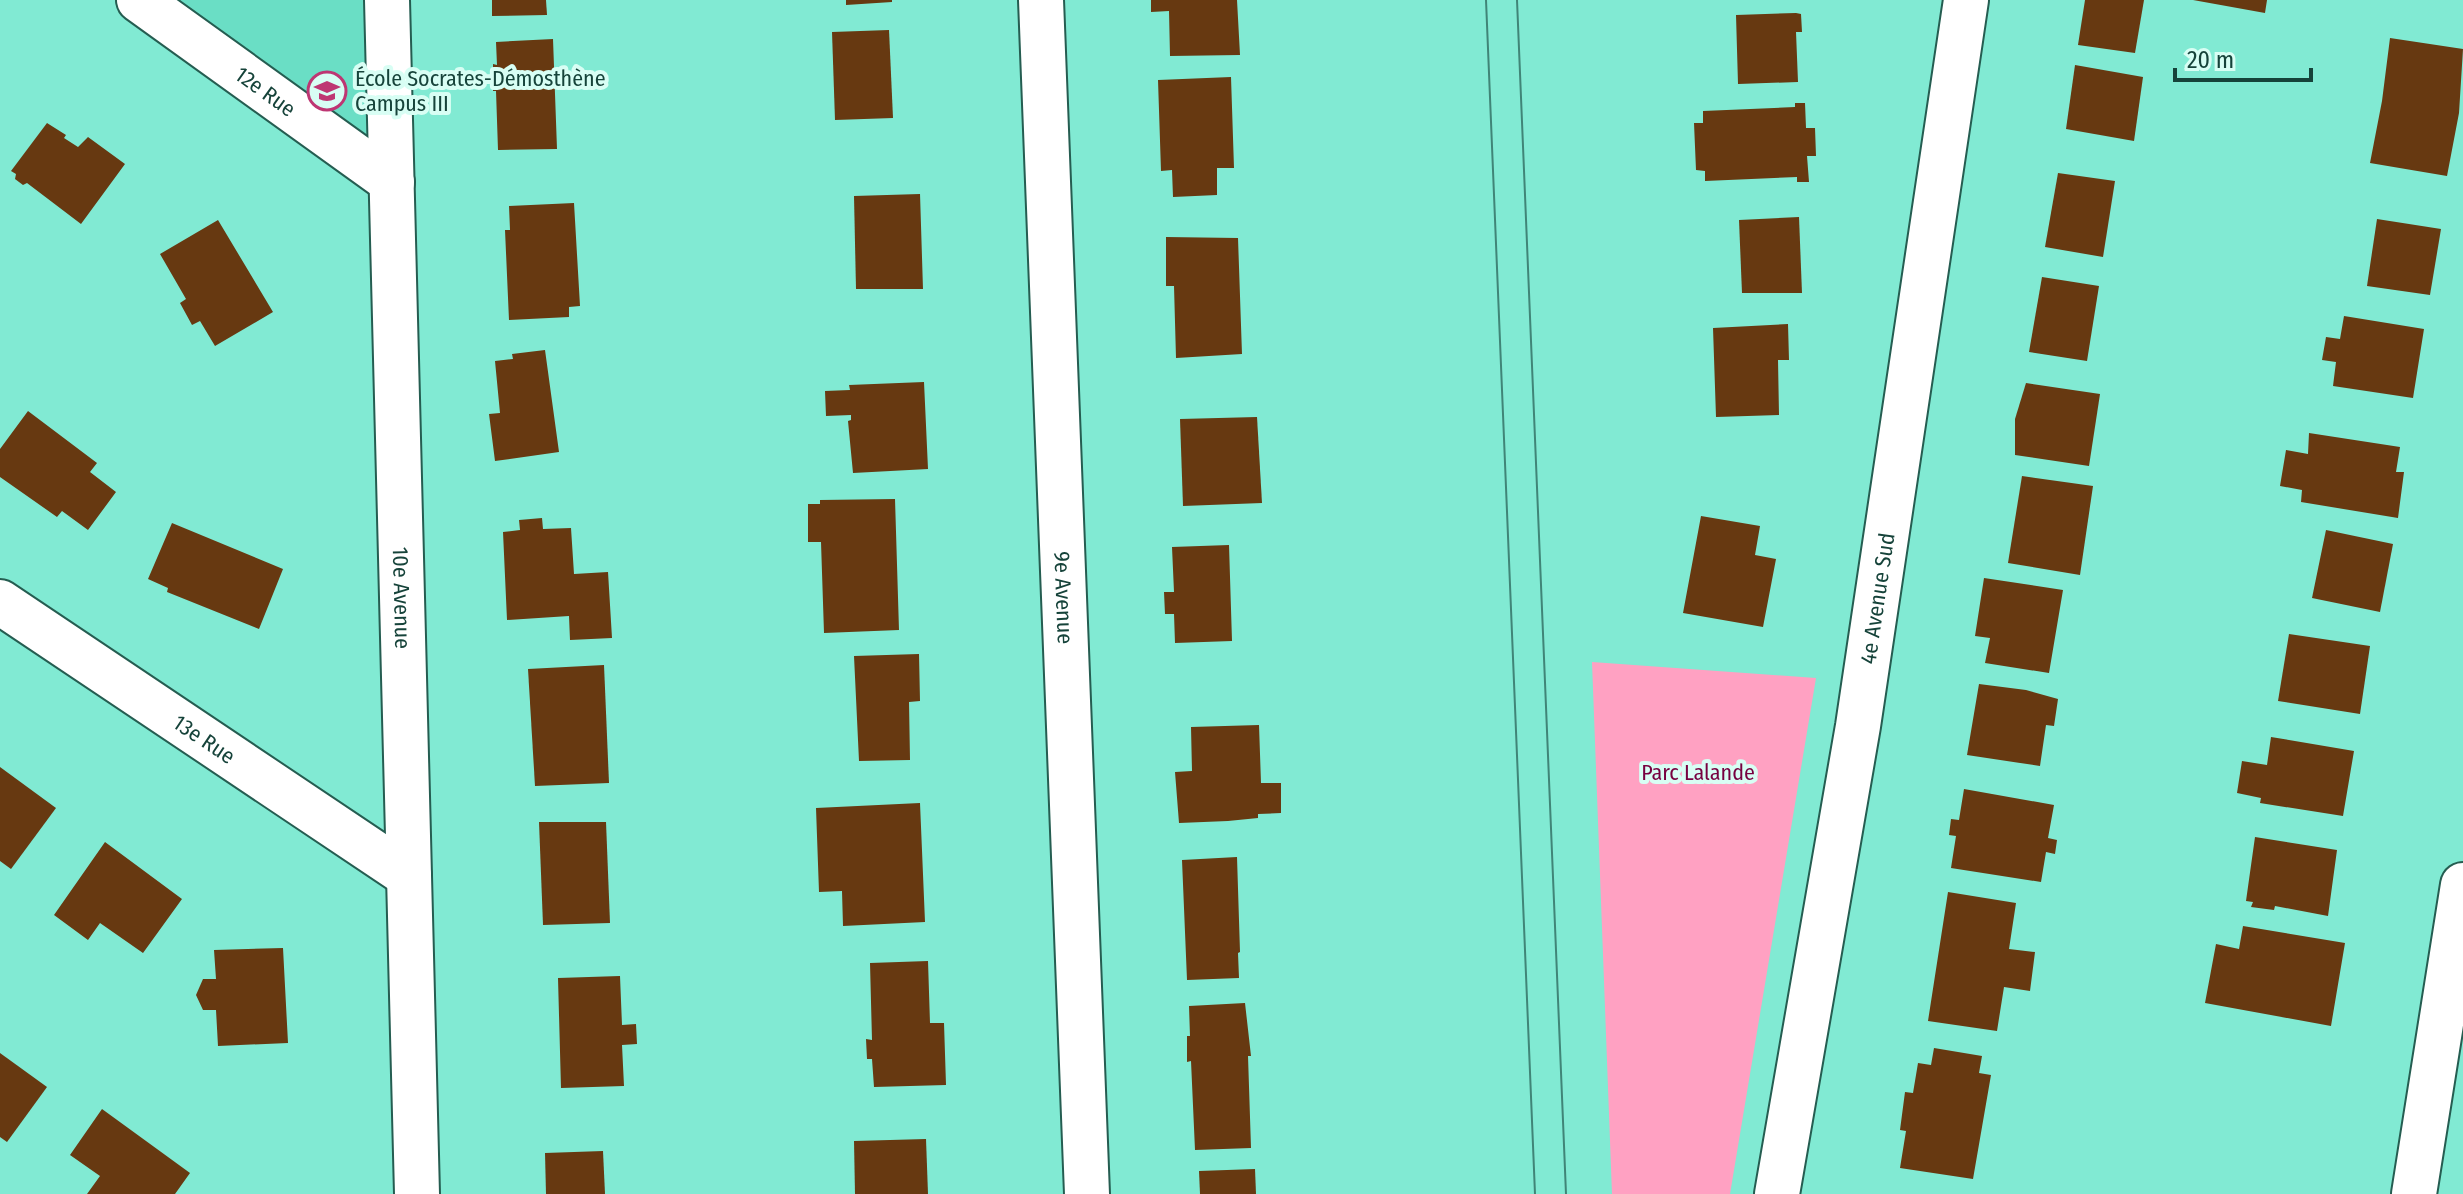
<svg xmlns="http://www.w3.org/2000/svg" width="2463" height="1194" font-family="'Fira Sans Condensed',sans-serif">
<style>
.built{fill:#6adec5}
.green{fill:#ffa1c2}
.building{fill:#673911}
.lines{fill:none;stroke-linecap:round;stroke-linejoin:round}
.minor-casing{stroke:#255d51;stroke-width:48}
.major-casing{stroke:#255d51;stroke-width:48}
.minor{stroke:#fff;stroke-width:44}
.major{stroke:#fff;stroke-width:44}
.tram{stroke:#408577;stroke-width:2}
.labels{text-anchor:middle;stroke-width:8;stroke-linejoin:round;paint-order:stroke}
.poi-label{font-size:22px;fill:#16433a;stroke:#d8fef4;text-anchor:start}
.street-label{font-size:22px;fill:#16433a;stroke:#d8fef4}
.park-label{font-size:22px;fill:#770140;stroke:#d8fef4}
</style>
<rect width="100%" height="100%" fill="#81ead3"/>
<!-- built -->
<polygon class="built" points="139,0 387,0 392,182"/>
<!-- green -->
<polygon class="green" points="1592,662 1816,678 1730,1194 1612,1194"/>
<!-- building -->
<g class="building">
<polygon points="492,0 546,0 547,15 492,16"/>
<polygon points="846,0 892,0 892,2 846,5"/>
<polygon points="1151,0 1237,0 1240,55 1170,56 1169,11 1151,12"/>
<polygon points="2085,0 2144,0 2135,53 2078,45"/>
<polygon points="2193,0 2267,0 2265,13"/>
<polygon points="1796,13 1801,14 1802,32 1796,32 1798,82 1738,84 1736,15"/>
<polygon points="889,30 893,118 835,120 832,32"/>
<polygon points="2390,38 2463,49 2459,113 2447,176 2370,163 2382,101"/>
<polygon points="553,39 557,149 498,150 496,91 493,91 493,64 497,65 496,42"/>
<polygon points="2075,65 2143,77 2134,141 2066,129"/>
<polygon points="1231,77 1234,168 1217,168 1217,195 1173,197 1172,170 1161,171 1158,80"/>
<polygon points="1795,103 1805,103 1806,128 1815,128 1816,156 1807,156 1809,182 1797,182 1797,177 1705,181 1705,171 1696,170 1694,123 1703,123 1703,111 1795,107"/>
<polygon points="47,123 66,135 64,138 78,147 88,137 125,164 81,224 27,183 23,185 15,179 16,174 11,171"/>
<polygon points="2058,173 2115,181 2103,257 2045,247"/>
<polygon points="920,194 923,289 856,289 854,196"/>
<polygon points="574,203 580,306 569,307 569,317 509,320 505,230 510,230 509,206"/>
<polygon points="1799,217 1802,293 1742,293 1739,220"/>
<polygon points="2377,219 2441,229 2430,295 2367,286"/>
<polygon points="218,220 273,312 215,346 200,321 192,325 180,303 186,299 160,254"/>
<polygon points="1166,237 1238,238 1242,354 1176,358 1174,286 1166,286"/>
<polygon points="2042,277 2099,286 2087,361 2029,352"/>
<polygon points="2344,316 2424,329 2413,398 2333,386 2336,362 2322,360 2326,337 2340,339"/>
<polygon points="1788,324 1789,360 1778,360 1779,415 1716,417 1713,328"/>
<polygon points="545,350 559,452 495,461 489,414 500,413 495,361 513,359 512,354"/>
<polygon points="924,382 928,469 853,473 848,421 851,420 851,415 826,416 825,391 850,390 849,385"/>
<polygon points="2026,383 2100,394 2089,466 2015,455 2015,419"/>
<polygon points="28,411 97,463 90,472 116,492 88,530 62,511 57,517 0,477 0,449"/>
<polygon points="1257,417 1262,503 1183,506 1180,419"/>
<polygon points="2309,433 2400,447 2396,472 2404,472 2398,518 2301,502 2302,490 2280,486 2286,450 2308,454"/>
<polygon points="2022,476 2093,486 2080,575 2008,563"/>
<polygon points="895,499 899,630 824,633 821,542 808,542 808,504 820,504 820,500"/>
<polygon points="1701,516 1760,526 1755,555 1776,559 1763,627 1683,613"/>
<polygon points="542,518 543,529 571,528 574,574 608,572 612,638 570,640 569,616 507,620 503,532 520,530 519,520"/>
<polygon points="172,523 283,569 259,629 167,592 168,588 148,579"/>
<polygon points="2326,530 2393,544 2380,612 2312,598"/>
<polygon points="1229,545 1232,641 1175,643 1174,614 1165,614 1164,592 1174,592 1172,547"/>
<polygon points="1984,578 2063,590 2049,673 1985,663 1990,638 1975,636"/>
<polygon points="2289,634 2370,646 2360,714 2278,701"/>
<polygon points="919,654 920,701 909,702 910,760 859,761 854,656"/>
<polygon points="604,665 609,783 535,786 528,669"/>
<polygon points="1979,684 2026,690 2058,699 2054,726 2046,725 2040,766 1967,755"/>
<polygon points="1259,725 1261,783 1281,783 1281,813 1258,814 1258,818 1228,821 1179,823 1175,772 1192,771 1191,727"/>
<polygon points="2271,737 2354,751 2343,816 2260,803 2261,798 2237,793 2242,761 2267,765"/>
<polygon points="0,767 56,808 11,869 0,861"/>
<polygon points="1964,789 2054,805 2048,838 2057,840 2055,854 2046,852 2041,882 1951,868 1956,836 1949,835 1951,819 1959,820"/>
<polygon points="920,803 925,922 843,926 842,891 819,892 816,808"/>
<polygon points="539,822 606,822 610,923 543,925"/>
<polygon points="2255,837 2337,850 2328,916 2275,906 2274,910 2251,907 2253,902 2246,901"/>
<polygon points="105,842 182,899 143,953 100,923 88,940 54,915"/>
<polygon points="1237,857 1240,952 1238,953 1239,978 1187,980 1182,860"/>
<polygon points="1948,892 2016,903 2009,949 2035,952 2030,991 2004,987 1997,1031 1928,1021"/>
<polygon points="2243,926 2345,943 2331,1026 2205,1003 2216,944 2239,949"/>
<polygon points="283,948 288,1043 218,1046 216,1010 203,1010 196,995 203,979 216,979 214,950"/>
<polygon points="928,961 930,1023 944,1023 946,1085 874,1087 872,1059 867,1059 866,1039 872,1040 870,963"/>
<polygon points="620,976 622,1025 636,1024 637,1044 622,1045 624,1086 561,1088 558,978"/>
<polygon points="1245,1003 1251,1056 1248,1056 1251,1148 1195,1150 1191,1061 1187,1062 1187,1036 1190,1036 1189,1006"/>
<polygon points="1934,1048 1982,1056 1979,1073 1991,1075 1973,1179 1900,1168 1906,1131 1900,1130 1905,1092 1913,1093 1918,1063 1931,1065"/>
<polygon points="0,1053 47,1087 7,1142 0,1137"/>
<polygon points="102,1109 190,1173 175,1194 87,1194 100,1176 70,1155"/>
<polygon points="926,1139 928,1194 855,1194 854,1141"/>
<polygon points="603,1151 605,1194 546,1194 545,1153"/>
<polygon points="1255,1169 1256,1194 1200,1194 1199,1171"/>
</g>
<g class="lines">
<defs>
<g id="minor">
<path id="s1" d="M139 0 392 182"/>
<path id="s2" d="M387 0 417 1194"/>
<path id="s3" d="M1041 0 1087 1194"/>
<path id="s4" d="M0 602 409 876"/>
<path id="s5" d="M1777 1194 1858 726 1966 0"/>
</g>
<polyline id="major" points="2414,1194 2463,885"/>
</defs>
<!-- minor casing -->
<use href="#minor" class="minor-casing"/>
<!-- major casing -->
<use href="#major" class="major-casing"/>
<!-- minor -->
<use href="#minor" class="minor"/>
<!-- major -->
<use href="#major" class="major"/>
<!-- tram -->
<g class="tram">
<polyline points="1486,0 1535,1194"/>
<polyline points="1517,0 1566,1194"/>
</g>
</g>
<!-- icons -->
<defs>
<symbol id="school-ring" viewBox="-11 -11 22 22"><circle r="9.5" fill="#d8fef4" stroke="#be3673" stroke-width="1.5"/><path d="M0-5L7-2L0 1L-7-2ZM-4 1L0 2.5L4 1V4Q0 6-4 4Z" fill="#be3673"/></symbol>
</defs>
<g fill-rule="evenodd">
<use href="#school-ring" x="305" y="69" width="44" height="44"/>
</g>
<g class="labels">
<!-- poi labels -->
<g class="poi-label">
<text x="355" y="86">École Socrates-Démosthène<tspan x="355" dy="25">Campus III</tspan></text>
</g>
<!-- street labels -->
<g class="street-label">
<text dy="8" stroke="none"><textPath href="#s1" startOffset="156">12e Rue</textPath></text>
<text dy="8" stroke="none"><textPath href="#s2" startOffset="598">10e Avenue</textPath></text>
<text dy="8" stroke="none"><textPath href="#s3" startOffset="598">9e Avenue</textPath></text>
<text dy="8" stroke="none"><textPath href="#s5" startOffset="604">4e Avenue Sud</textPath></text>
<text dy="8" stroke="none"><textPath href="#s4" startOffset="246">13e Rue</textPath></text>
</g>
<!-- park labels -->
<g class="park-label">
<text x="1698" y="780">Parc Lalande</text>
</g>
</g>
<!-- scale -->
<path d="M2175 68v12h136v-12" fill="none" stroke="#16433a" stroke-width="4"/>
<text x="2187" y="68" font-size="24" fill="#16433a" stroke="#d8fef4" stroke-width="6" paint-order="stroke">20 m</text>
</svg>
